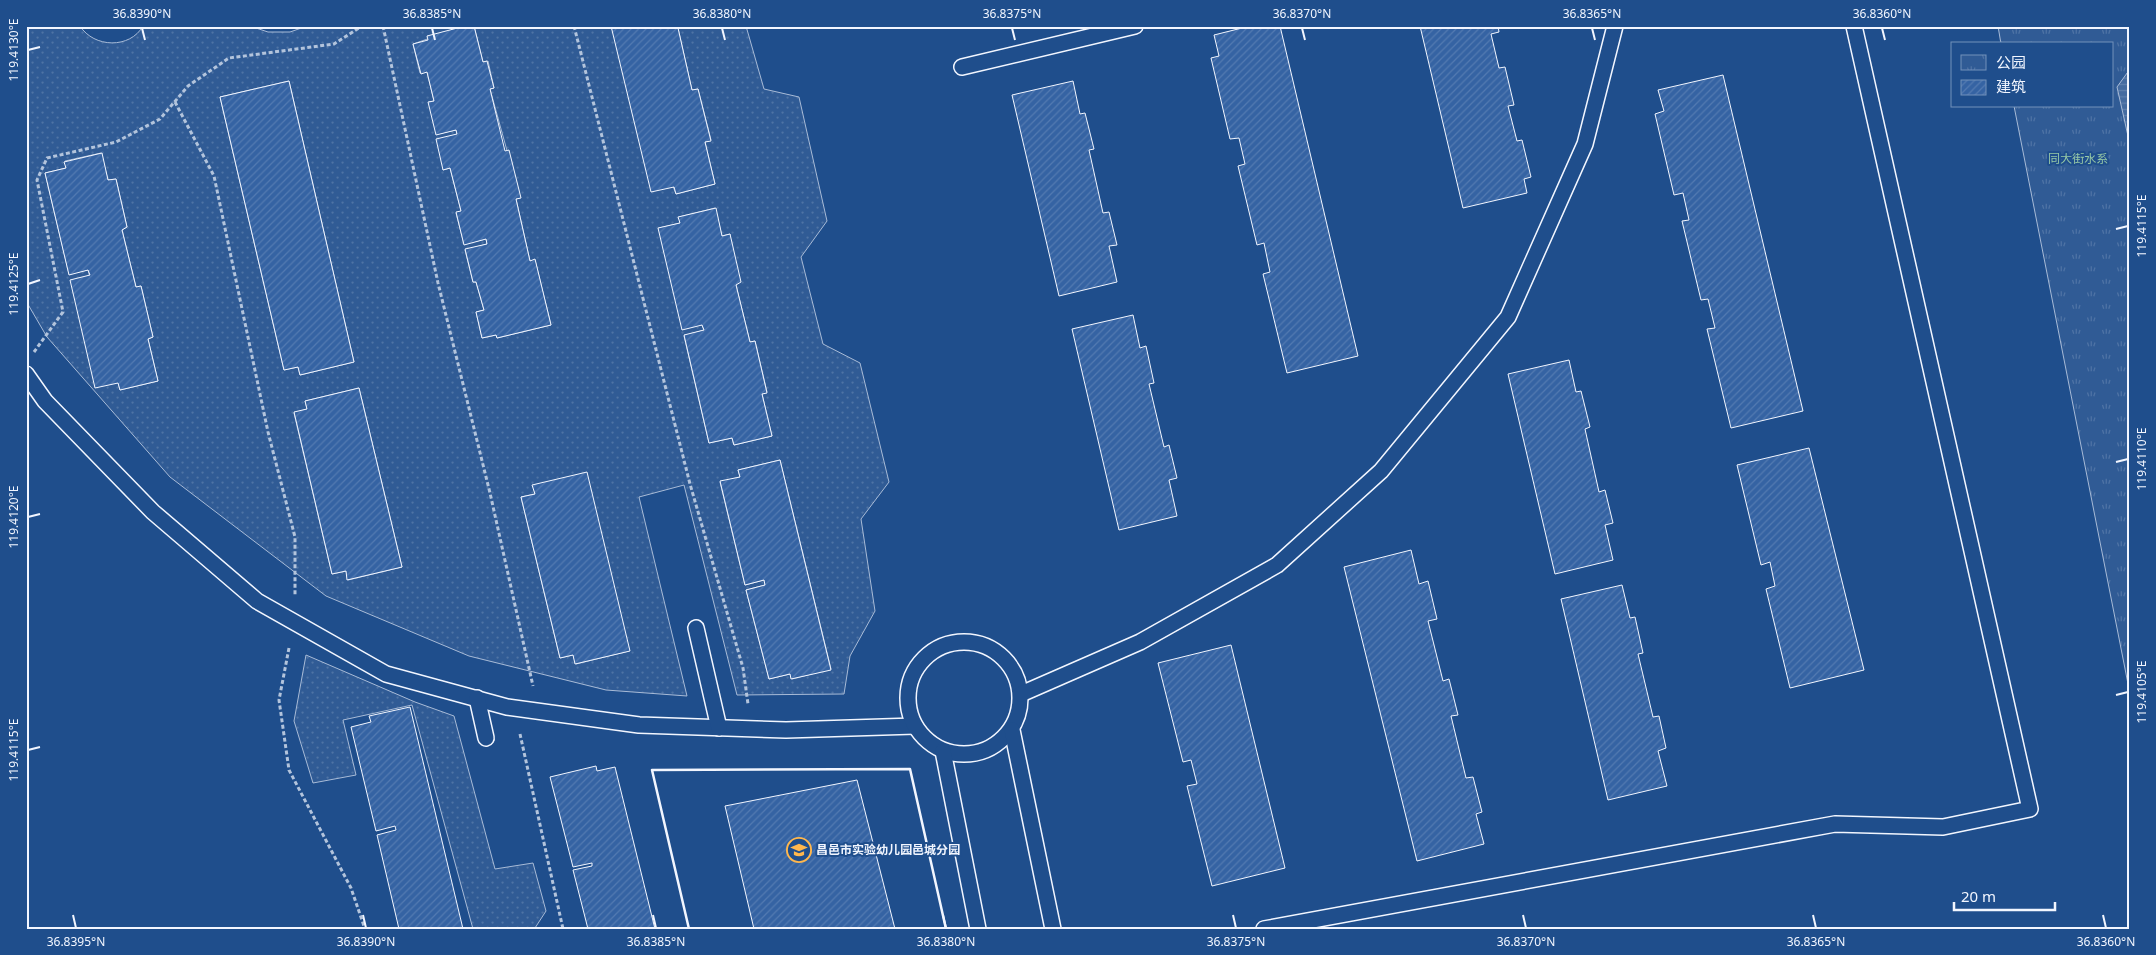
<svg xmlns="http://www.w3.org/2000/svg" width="2156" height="955" font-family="'Noto Sans','Noto Sans SC',sans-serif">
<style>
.grass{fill:url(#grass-dots);stroke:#a8bbd7;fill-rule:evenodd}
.park{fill:url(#park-tufts);stroke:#a8bbd7}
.water{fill:url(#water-rules);stroke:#a8bbd7}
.building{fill:url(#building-hatch);stroke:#f2f6ff}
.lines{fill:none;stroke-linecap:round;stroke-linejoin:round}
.service-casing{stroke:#f2f6ff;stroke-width:18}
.path{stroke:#b3c4dc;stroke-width:3;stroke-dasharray:4 2.5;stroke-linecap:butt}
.service{stroke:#1f4e8c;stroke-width:15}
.wall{stroke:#f2f6ff;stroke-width:2.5}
.ticks{fill:none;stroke:#f2f6ff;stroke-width:2}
.labels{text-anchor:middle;stroke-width:4;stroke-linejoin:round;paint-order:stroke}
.park-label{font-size:12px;fill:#97c8a6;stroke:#1f4e8c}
.poi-label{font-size:12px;font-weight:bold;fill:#f2f6ff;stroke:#1f4e8c;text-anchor:start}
.neatline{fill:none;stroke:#f2f6ff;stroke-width:2}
.ticks-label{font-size:12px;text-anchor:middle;fill:#f2f6ff}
</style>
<defs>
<pattern id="grass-dots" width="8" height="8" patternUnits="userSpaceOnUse" patternTransform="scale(1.25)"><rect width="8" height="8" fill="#305b95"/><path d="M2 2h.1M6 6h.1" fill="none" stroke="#4e73a5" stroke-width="1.8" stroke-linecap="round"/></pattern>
<pattern id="park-tufts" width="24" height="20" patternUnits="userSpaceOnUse" patternTransform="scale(1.25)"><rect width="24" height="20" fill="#305b95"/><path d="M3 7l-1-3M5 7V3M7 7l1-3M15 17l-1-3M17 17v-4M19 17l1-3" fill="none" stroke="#4e73a5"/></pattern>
<pattern id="water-rules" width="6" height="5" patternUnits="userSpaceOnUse" patternTransform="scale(1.25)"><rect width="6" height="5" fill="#446ba0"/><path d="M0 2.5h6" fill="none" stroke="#5f81ae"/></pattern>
<pattern id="building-hatch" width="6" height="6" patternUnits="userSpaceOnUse" patternTransform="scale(1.25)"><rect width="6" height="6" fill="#3563a3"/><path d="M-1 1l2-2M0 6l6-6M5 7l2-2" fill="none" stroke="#537ab1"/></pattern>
</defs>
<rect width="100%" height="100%" fill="#1f4e8c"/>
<!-- grass -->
<g class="grass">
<path d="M26 26H80C94 48 130 49 143 26H250L268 32H290L307 26H465L413 44 420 73 427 72 434 101 429 102 437 134 456 130 457 134 443 170 450 168 461 211 456 213 464 244 486 239 487 244 465 250 473 282H476L484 310 476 312 482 338 496 335 497 338 551 325 535 260 530 261 516 199 520 198 490 89 494 88 488 61 483 62 474 26H611L676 194 715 184 705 142 711 140 698 89 692 90 678 28 746 26 764 89 799 97 827 221 801 257 823 344 860 363 889 482 861 519 875 611 850 656 844 694 737 695 684 485 639 497 687 696 606 690 469 656 326 596 170 477 47 337 26 301ZM289 81 354 362 300 375 298 367 284 370 220 97ZM101 153 108 180 116 179 127 227 122 230 136 287 141 286 153 337 148 339 158 381 120 390 88 270 69 274 45 173 66 168 65 161ZM715 208 722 236 730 234 736 285 750 342 755 341 767 392 762 394 772 436 734 445 732 438 709 443 684 336 704 330 659 228 680 223 679 217ZM359 388 402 567 348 580 346 571 332 574 294 413 307 409 305 401ZM780 460 831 669 792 679 790 674 769 679 746 590 765 585 764 580 745 585 720 482 740 477 738 470ZM533 486 629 651 576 664 573 655 560 658 521 497 535 494Z"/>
<polygon points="306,655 415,702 454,716 495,869 533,863 546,911 535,928 473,929 412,705 343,720 356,775 313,783 294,721"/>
</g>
<!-- park -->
<polygon class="park" points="1998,26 2130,26 2130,694 2014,106 2112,106 2112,44 2001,44"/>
<!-- water -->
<polygon class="water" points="2130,69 2130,145 2117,87"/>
<!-- building -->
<g class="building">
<polygon points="465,26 474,26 483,62 487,61 494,88 490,89 505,151 509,150 521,198 516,199 530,261 535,259 551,325 497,338 496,335 482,338 476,312 484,310 476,282 473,282 465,249 487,244 486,239 464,245 456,212 461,211 450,168 443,170 436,139 457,134 456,130 436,135 428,102 434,101 427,72 421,74 413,44 428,40 427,36"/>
<polygon points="611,26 683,26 678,28 692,90 698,89 711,141 705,142 715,184 676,194 674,187 651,192"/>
<polygon points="1250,26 1280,26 1358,356 1287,373 1263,274 1270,272 1264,243 1257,245 1238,166 1245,164 1239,138 1230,139 1211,58 1219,56 1214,35"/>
<polygon points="1420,26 1498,26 1499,32 1491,34 1499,68 1505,67 1514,105 1508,106 1517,141 1522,140 1531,177 1524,179 1527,193 1463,208"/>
<polygon points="1723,75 1803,411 1731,428 1707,329 1715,328 1708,299 1701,300 1682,221 1689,220 1683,193 1674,195 1655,114 1664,111 1658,90"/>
<polygon points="289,81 354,362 300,375 298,367 284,370 220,97"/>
<polygon points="1073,81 1080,114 1085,113 1094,149 1089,150 1103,213 1109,212 1117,245 1109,246 1117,282 1059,296 1012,95"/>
<polygon points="102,153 108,180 116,179 127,227 122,230 136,287 141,286 153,337 148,339 158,381 120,390 118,383 95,388 70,280 90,275 88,270 69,275 45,173 66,168 64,162"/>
<polygon points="716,208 722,236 730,234 741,282 736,285 750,342 755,341 767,393 762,394 772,436 734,445 732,438 709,443 684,335 704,330 702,325 682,330 658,228 680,223 678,217"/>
<polygon points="1133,315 1140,348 1146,346 1154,383 1149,384 1164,447 1169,445 1177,478 1169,480 1177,516 1119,530 1072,329"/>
<polygon points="1569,360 1576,392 1581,391 1590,427 1585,429 1599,492 1605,490 1613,523 1605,525 1613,560 1555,574 1508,374"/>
<polygon points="359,388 402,567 347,580 346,571 332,574 294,412 307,409 305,401"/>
<polygon points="1809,448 1864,670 1790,688 1766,589 1775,586 1770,562 1761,565 1737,465"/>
<polygon points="780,460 831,670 791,679 790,674 769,679 746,590 765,585 764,580 745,585 720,481 740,477 738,470"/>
<polygon points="587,472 630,651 575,664 573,655 560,658 521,497 535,494 532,485"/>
<polygon points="1411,550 1419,584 1428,581 1437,619 1428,621 1443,681 1449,679 1458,715 1451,716 1466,778 1473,777 1482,812 1476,814 1484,844 1417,861 1344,567"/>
<polygon points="1622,585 1630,618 1635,617 1643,653 1638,654 1653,717 1659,716 1666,748 1658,751 1667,786 1608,800 1561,599"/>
<polygon points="1231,645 1285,868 1212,886 1187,786 1197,784 1191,760 1183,762 1158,663"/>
<polygon points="410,707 463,929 399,929 377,835 396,830 395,826 376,831 351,727 371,722 369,716"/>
<polygon points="596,766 597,771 615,767 655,929 588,929 573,870 592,866 592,863 573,867 550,777"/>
<polygon points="857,780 895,929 754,929 725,806"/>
</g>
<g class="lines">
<defs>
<g id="service">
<polyline points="962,67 1135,26"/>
<polyline points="26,374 45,401 153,512 257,601 386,674 507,707 639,725 786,730 915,726"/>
<polyline points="696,628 719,728"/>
<circle cx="964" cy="698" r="56"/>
<polyline points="1021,694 1140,642 1277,565 1381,471 1508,317 1585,144 1615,26"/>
<polyline points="477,698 486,738"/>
<polyline points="1012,730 1053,929"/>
<polyline points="943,751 978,929"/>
<polyline points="1264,929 1835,824 1943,827 2030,809 1854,26"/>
</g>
</defs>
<!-- service casing -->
<use href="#service" class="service-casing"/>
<!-- path -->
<g class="path">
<polyline points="383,26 438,283 490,493 533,686"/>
<polyline points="574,26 690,484 743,668 748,704"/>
<polyline points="175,102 214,176 268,432 295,537 295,595"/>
<polyline points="34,352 63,312 37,180 47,158 116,142 160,119 188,86 229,58 334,44 362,26"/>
<polyline points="289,648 279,700 289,770 351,888 365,929"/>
<polyline points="520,734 563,929"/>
</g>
<!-- service -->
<use href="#service" class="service"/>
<!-- wall -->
<polyline class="wall" points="689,929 652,770 910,769 946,929"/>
</g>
<!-- ticks -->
<path class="ticks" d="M142 28 145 40M432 28 435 40M722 28 725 40M1012 28 1015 40M1302 28 1305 40M1592 28 1595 40M1882 28 1885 40M28 50 40 47M2116 229 2128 226M28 284 40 280M2116 462 2128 459M28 517 40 514M2116 695 2128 692M28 750 40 747M73 915 76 928M363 915 366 928M653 915 656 928M943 915 946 928M1233 915 1236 928M1523 915 1526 928M1813 915 1816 928M2103 915 2106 928"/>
<!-- icons -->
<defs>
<symbol id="school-ring" viewBox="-11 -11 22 22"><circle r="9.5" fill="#1f4e8c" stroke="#ffb74d" stroke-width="1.5"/><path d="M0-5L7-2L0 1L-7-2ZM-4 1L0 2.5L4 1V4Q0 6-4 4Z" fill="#ffb74d"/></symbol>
</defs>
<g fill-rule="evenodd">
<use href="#school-ring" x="785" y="836" width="28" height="28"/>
</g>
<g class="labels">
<!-- park labels -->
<g class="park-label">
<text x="2078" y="163">同大街水系</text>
</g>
<!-- poi labels -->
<g class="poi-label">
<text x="816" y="854">昌邑市实验幼儿园邑城分园</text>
</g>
</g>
<!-- border -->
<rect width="2156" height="955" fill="none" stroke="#1f4e8c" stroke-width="55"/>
<!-- legend -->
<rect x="1951" y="42" width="162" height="65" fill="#1f4e8c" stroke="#7391ba"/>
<rect x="1961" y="55" width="25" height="15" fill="url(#park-tufts)" stroke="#7391ba"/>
<text x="1996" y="68" font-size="15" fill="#f2f6ff">公园</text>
<rect x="1961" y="80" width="25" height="15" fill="url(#building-hatch)" stroke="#7391ba"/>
<text x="1996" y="92" font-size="15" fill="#f2f6ff">建筑</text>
<!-- scale -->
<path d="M1954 902v8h101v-8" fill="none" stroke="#f2f6ff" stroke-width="2.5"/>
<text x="1961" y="902" font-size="15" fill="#f2f6ff" stroke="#1f4e8c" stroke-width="4" paint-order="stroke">20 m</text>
<rect x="28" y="28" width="2100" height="900" class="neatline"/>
<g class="ticks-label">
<text x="142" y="18">36.8390°N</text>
<text x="432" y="18">36.8385°N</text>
<text x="722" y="18">36.8380°N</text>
<text x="1012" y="18">36.8375°N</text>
<text x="1302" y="18">36.8370°N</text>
<text x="1592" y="18">36.8365°N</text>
<text x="1882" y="18">36.8360°N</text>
<text transform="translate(14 50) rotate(-90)" y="4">119.4130°E</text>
<text transform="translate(2142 226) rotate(-90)" y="4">119.4115°E</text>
<text transform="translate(14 284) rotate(-90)" y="4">119.4125°E</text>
<text transform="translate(2142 459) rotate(-90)" y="4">119.4110°E</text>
<text transform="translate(14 517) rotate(-90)" y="4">119.4120°E</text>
<text transform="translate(2142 692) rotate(-90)" y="4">119.4105°E</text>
<text transform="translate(14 750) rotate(-90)" y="4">119.4115°E</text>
<text x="76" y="946">36.8395°N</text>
<text x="366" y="946">36.8390°N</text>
<text x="656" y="946">36.8385°N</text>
<text x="946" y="946">36.8380°N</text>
<text x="1236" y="946">36.8375°N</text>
<text x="1526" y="946">36.8370°N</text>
<text x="1816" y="946">36.8365°N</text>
<text x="2106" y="946">36.8360°N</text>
</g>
</svg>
